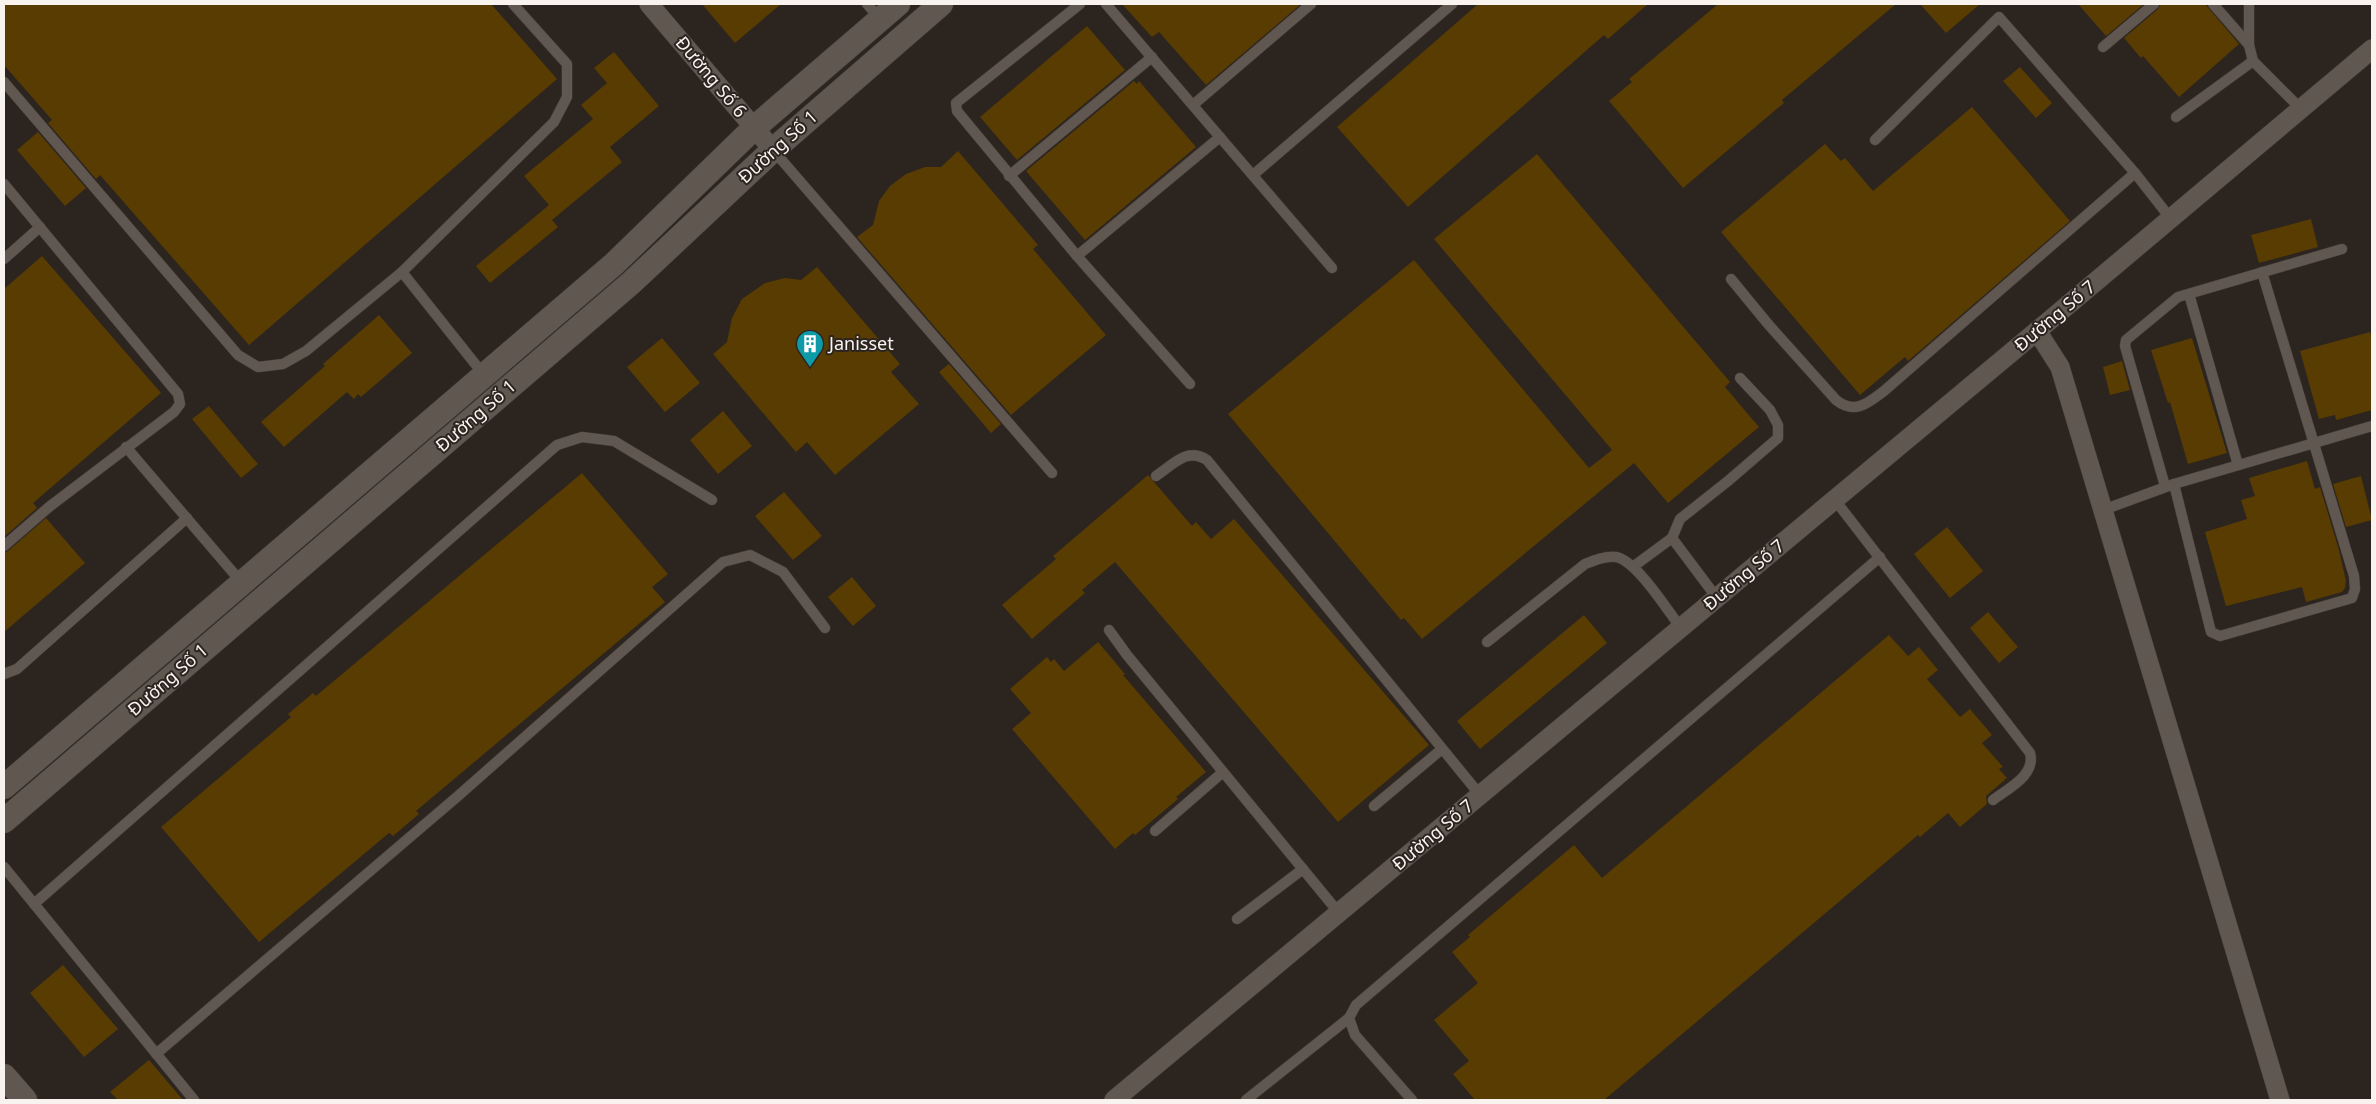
<svg xmlns="http://www.w3.org/2000/svg" width="2376" height="1104" font-family="'Noto Sans',sans-serif">
<style>
.building{fill:#583c01}
.lines{fill:none;stroke-linecap:round;stroke-linejoin:round}
.service-casing{stroke:#46403c;stroke-width:11}
.minor-casing{stroke:#46403c;stroke-width:20}
.tertiary-casing{stroke:#46403c;stroke-width:25}
.service{stroke:#605751;stroke-width:10}
.minor{stroke:#605751;stroke-width:19}
.tertiary{stroke:#605751;stroke-width:24}
.labels{text-anchor:middle;stroke-width:4;stroke-linejoin:round;paint-order:stroke}
.street-label{font-size:18px;fill:#f9f3f0;stroke:#2c241f}
.poi-label{font-size:18px;fill:#f9f3f0;stroke:#2c241f;text-anchor:start}
</style>
<rect width="100%" height="100%" fill="#2c241f"/>
<!-- building -->
<g class="building">
<polygon points="4,4 491,4 557,79 249,345 100,175 96,179 48,123 52,120 4,65"/>
<polygon points="702,4 781,4 735,43"/>
<polygon points="1122,4 1301,4 1206,85 1159,32 1152,37"/>
<polygon points="1478,4 1648,4 1608,39 1604,35 1408,207 1337,127"/>
<polygon points="1718,4 1896,4 1782,100 1784,103 1683,188 1609,101 1632,82 1629,79"/>
<polygon points="1920,4 1980,4 1946,33"/>
<polygon points="2078,4 2144,4 2106,36"/>
<polygon points="2161,4 2205,4 2239,44 2179,97 2143,56 2141,58 2124,38 2158,9"/>
<polygon points="1087,26 1125,70 1017,160 980,117"/>
<polygon points="614,52 659,106 610,147 622,162 552,220 558,227 490,283 476,266 549,205 524,176 593,119 581,105 607,83 594,68"/>
<polygon points="2020,67 2052,103 2036,118 2003,81"/>
<polygon points="1134,81 1137,84 1139,81 1196,147 1085,240 1026,171"/>
<polygon points="1972,107 2070,221 1908,361 1905,357 1860,395 1721,232 1825,144 1841,161 1845,158 1873,191"/>
<polygon points="38,132 86,188 65,206 17,150"/>
<polygon points="958,151 1038,245 1033,249 1106,335 1011,415 857,237 873,225 879,201 890,186 906,174 925,167 941,167"/>
<polygon points="1537,154 1730,382 1725,387 1759,427 1668,503 1634,463 1422,639 1404,618 1401,620 1228,414 1414,260 1589,468 1612,450 1434,239"/>
<polygon points="2311,219 2318,247 2259,263 2251,235"/>
<polygon points="42,256 161,393 33,503 37,508 4,537 4,289"/>
<polygon points="817,267 900,364 891,372 919,404 835,475 807,442 796,452 713,354 727,342 732,318 742,299 765,283 785,278 801,280"/>
<polygon points="379,315 412,353 361,397 358,394 354,399 347,392 284,447 261,422 325,366 323,364"/>
<polygon points="2370,332 2372,340 2372,410 2336,420 2335,415 2319,419 2300,351"/>
<polygon points="662,338 700,383 665,412 627,367"/>
<polygon points="2192,338 2227,453 2188,464 2170,402 2168,403 2151,350"/>
<polygon points="2122,361 2130,390 2110,395 2103,367"/>
<polygon points="949,364 1001,424 991,433 939,372"/>
<polygon points="209,406 258,464 241,478 192,419"/>
<polygon points="723,411 752,446 718,474 690,440"/>
<polygon points="2307,461 2315,489 2320,487 2339,550 2346,581 2345,588 2342,592 2306,602 2302,587 2226,606 2205,532 2247,519 2241,500 2255,496 2249,478"/>
<polygon points="582,473 668,574 652,587 665,602 416,811 419,814 393,836 389,833 259,942 161,827 291,717 288,714 313,693 316,696"/>
<polygon points="1148,475 1192,526 1196,522 1211,539 1234,519 1429,745 1338,822 1115,562 1082,590 1085,593 1032,639 1002,605 1056,559 1053,556"/>
<polygon points="2361,476 2372,520 2346,527 2333,484"/>
<polygon points="784,492 822,536 793,560 755,516"/>
<polygon points="46,518 85,563 4,632 4,553 8,551"/>
<polygon points="1947,527 1983,571 1950,598 1914,554"/>
<polygon points="852,577 876,606 853,626 828,597"/>
<polygon points="1988,612 2018,647 1999,663 1970,628"/>
<polygon points="1584,615 1607,643 1480,749 1457,721"/>
<polygon points="1889,635 1908,656 1919,647 1938,670 1927,679 1960,717 1970,709 1992,735 1982,743 2003,767 1999,769 2007,778 1986,796 1987,804 1960,827 1948,813 1920,837 1918,835 1604,1100 1475,1100 1453,1074 1469,1061 1434,1020 1478,983 1452,952 1470,937 1468,935 1574,845 1602,878"/>
<polygon points="1098,642 1125,674 1123,675 1206,772 1176,797 1178,799 1135,835 1133,833 1115,849 1012,729 1031,713 1010,689 1047,657 1051,662 1054,659 1064,671"/>
<polygon points="63,965 118,1029 84,1057 30,993"/>
<polygon points="149,1060 183,1100 118,1100 110,1092"/>
</g>
<g class="lines">
<defs>
<g id="service">
<polyline points="867,4 880,19"/>
<polyline points="1080,4 956,103 957,111 1077,256 1190,384"/>
<polyline points="1106,4 1332,268"/>
<polyline points="2213,4 2249,45"/>
<polyline points="2249,4 2249,45 2253,61 2301,109"/>
<polyline points="2103,47 2154,4"/>
<polyline points="4,82 238,355 258,367 283,364 306,351 402,272 554,122 567,97 567,64 513,4"/>
<polyline points="1193,105 1311,4"/>
<polyline points="2176,117 2253,61"/>
<polyline points="1875,140 1999,17 2135,173 2171,219"/>
<polyline points="773,150 1052,473"/>
<polyline points="1253,175 1452,4"/>
<polyline points="1009,176 1152,57"/>
<polyline points="4,184 178,394 180,404 174,412 49,507 4,546"/>
<polyline points="1077,256 1220,137"/>
<polyline points="4,259 40,227"/>
<polyline points="402,272 484,375"/>
<path d="M1731 279 1768 324 1836 400C1855 415 1868 403 1884 391L2135 173"/>
<polyline points="2189,294 2238,465"/>
<polyline points="126,447 242,583"/>
<path d="M1156 476C1174 464 1187 447 1207 460L1480 795"/>
<polyline points="2174,484 2211,632 2220,636 2352,598 2355,589 2354,576 2262,272"/>
<polyline points="2165,486 2125,346 2126,340 2178,297 2342,249"/>
<path d="M1835 500 2030 753C2036 775 2009 788 1993 800"/>
<polyline points="2103,510 2174,484 2372,426"/>
<polyline points="1634,566 1672,538"/>
<polyline points="1717,598 1672,538 1680,519 1728,481 1778,438 1778,425 1770,410 1740,378"/>
<polyline points="1109,630 1127,655 1339,913"/>
<path d="M1487 642 1585 564C1595 560 1605 556 1616 557 1636 560 1668 611 1681 628"/>
<polyline points="4,674 17,669 187,518"/>
<polyline points="1374,806 1442,749"/>
<polyline points="1155,831 1223,772"/>
<polyline points="4,867 194,1100"/>
<polyline points="34,904 557,445 582,437 614,441 712,500"/>
<polyline points="1237,919 1303,869"/>
<polyline points="156,1054 458,796 723,562 750,555 783,572 825,628"/>
<polyline points="1246,1100 1349,1018"/>
<polyline points="1412,1100 1355,1035 1349,1018 1356,1005 1880,557"/>
</g>
<g id="minor">
<polyline points="649,4 773,150"/>
<polyline points="2037,331 2060,367 2280,1100"/>
<polyline points="1114,1100 2037,331 2372,49"/>
</g>
<g id="tertiary">
<polyline points="4,787 614,264 754,128 898,4"/>
<polyline points="4,821 631,283 773,150 941,4"/>
<polyline points="4,1076 25,1100"/>
</g>
</defs>
<!-- service casing -->
<use href="#service" class="service-casing"/>
<!-- minor casing -->
<use href="#minor" class="minor-casing"/>
<!-- tertiary casing -->
<use href="#tertiary" class="tertiary-casing"/>
<!-- service -->
<use href="#service" class="service"/>
<!-- minor -->
<use href="#minor" class="minor"/>
<!-- tertiary -->
<use href="#tertiary" class="tertiary"/>
</g>
<!-- icons -->
<defs>
<symbol id="building-pin" viewBox="-11 -11 22 30"><path d="M0 17L-7.5 6A9.5 9.5 0 1 1 7.5 6Z" fill="#0f9aa8" stroke="#2c241f"/><path d="M-4-6H4V6H1V3H-1V6H-4ZM-2.5-4.3h1.7v1.8h-1.7ZM.8-4.3h1.7v1.8H.8ZM-2.5-1h1.7V.8h-1.7ZM.8-1h1.7V.8H.8Z" fill="#fff"/></symbol>
</defs>
<g fill-rule="evenodd">
<use href="#building-pin" x="794" y="328" width="32" height="43"/>
</g>
<g class="labels">
<!-- street labels -->
<g class="street-label">
<text transform="translate(711 77) rotate(50)" y="6">Đường Số 6</text>
<text transform="translate(778 147) rotate(-42)" y="6">Đường Số 1</text>
<text transform="translate(2055 316) rotate(-40)" y="6">Đường Số 7</text>
<text transform="translate(476 416) rotate(-41)" y="6">Đường Số 1</text>
<text transform="translate(1744 575) rotate(-40)" y="6">Đường Số 7</text>
<text transform="translate(168 680) rotate(-41)" y="6">Đường Số 1</text>
<text transform="translate(1433 835) rotate(-40)" y="6">Đường Số 7</text>
</g>
<!-- poi labels -->
<g class="poi-label">
<text x="829" y="350">Janisset</text>
</g>
</g>
<!-- border -->
<rect width="2376" height="1104" fill="none" stroke="#f9f3f0" stroke-width="10"/>
</svg>
